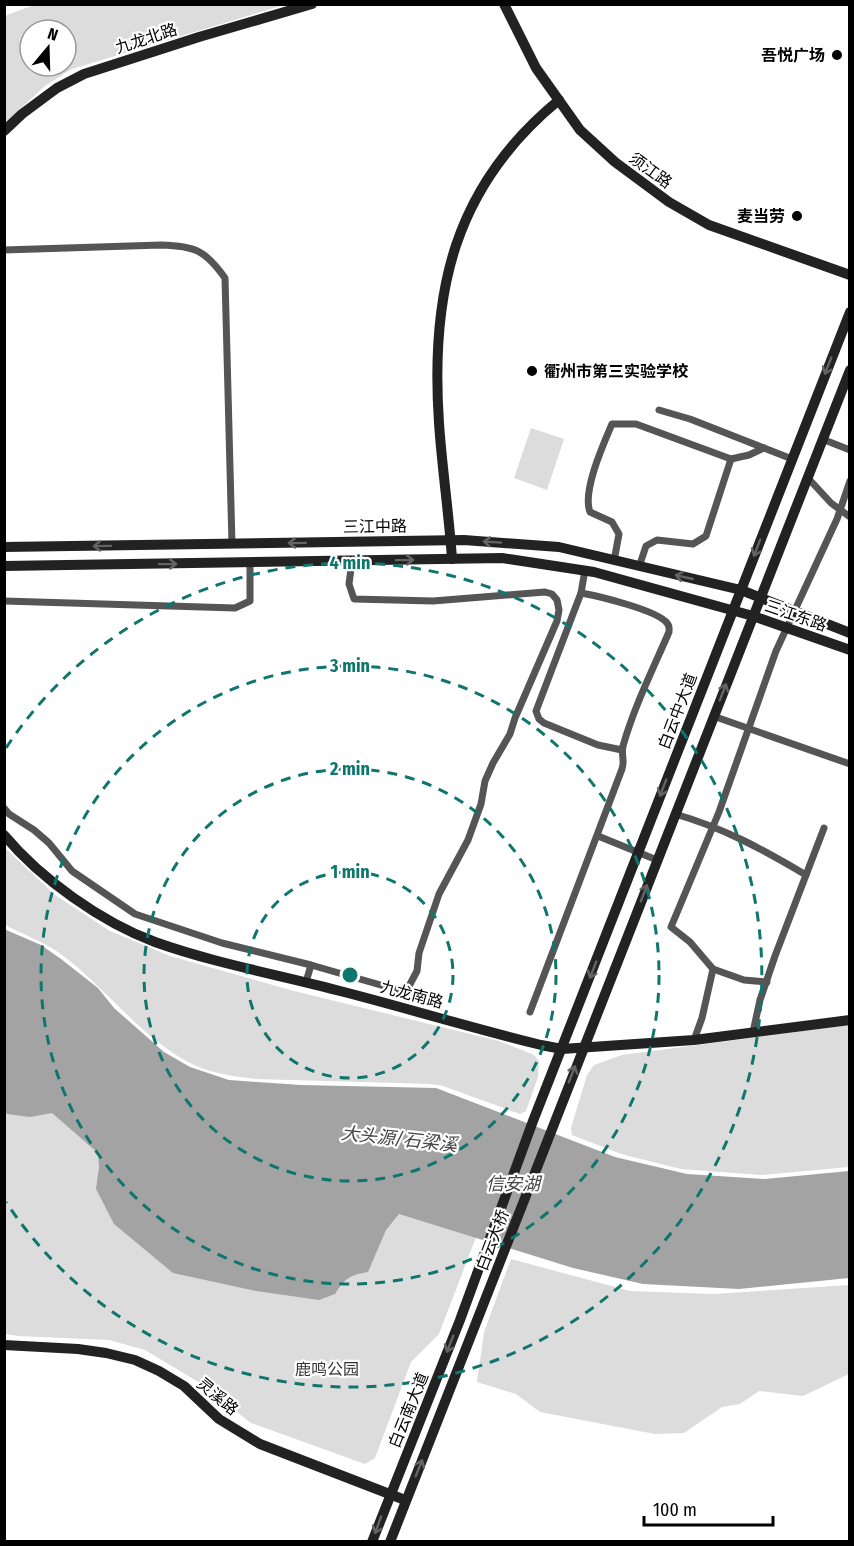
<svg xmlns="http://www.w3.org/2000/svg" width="854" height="1546" font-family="'Fira Sans Condensed','Noto Sans SC',sans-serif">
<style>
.green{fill:#dcdcdc;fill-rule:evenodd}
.water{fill:#a3a3a3}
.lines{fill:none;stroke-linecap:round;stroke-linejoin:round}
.street{stroke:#555;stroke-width:7}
.secondary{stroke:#222;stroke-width:10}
.oneway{stroke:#646464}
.ring{fill:none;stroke:#0f766e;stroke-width:3;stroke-dasharray:10 8}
.poi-dot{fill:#000;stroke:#fff;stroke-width:2}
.labels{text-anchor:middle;stroke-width:4.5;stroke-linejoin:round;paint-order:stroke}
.street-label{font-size:16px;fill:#000;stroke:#fff}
.poi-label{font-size:16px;font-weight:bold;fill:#000;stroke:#fff;text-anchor:end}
.park-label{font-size:16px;fill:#333;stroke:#fff}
.water-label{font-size:18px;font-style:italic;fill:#444;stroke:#fff}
.centre{fill:#0f766e;stroke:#fff;stroke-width:3}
.ring-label{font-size:18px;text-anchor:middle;font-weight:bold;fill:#0f766e;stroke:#fff;stroke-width:4.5;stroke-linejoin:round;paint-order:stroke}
</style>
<rect width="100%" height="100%" fill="#fff"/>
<!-- green -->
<g class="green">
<path d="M37 4 284 5 72 69 45 86 5 123 4 16ZM30 30H66V66H30Z"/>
<polygon points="531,428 564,439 547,490 514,478"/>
<path d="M5 848 55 895 110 931 170 956 294 991 499 1041 534 1055 539 1061 538 1077 526 1111 520 1114 443 1086 431 1084 255 1079C232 1076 208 1073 188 1062 138 1035 104 985 58 952 42 941 22 934 5 925Z"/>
<polygon points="849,1025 849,1167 761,1175 681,1169 621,1154 572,1135 571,1128 587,1075 594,1065 622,1055"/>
<polygon points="4,1098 51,1109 386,1217 399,1209 478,1232 439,1334 411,1362 375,1458 365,1464 251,1423 200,1383 145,1350 109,1340 18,1336 5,1334"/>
<polygon points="511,1259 630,1291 713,1294 849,1285 849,1374 803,1396 759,1391 740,1404 722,1407 684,1433 655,1434 540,1412 516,1394 477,1382 484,1332"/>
</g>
<!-- water -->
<path class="water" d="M4 929 41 945 61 959 98 988 114 1008 164 1052 190 1067 229 1080 301 1085 436 1088 615 1157 687 1174 765 1179 849 1171V1278L739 1289 643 1284 573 1268 399 1214 386 1230 368 1272C350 1275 345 1278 335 1294L319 1300 256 1291 173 1273 114 1224 96 1189 99 1167 98 1153 52 1113 30 1117 7 1114 5 1110Z"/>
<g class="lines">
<!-- street -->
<g class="street">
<path d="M4 250 161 245C195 246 205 250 225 278L232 544"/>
<polyline points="659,410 690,419 764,448"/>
<polyline points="822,439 850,450"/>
<polyline points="807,477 831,503 850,517"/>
<path d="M614 561 619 534 612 522 590 512C582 492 603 445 612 424H636L731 459 749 455 764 448 792 459"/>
<polyline points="639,567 646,546 657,540 693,544 706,536 731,459"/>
<polyline points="585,570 581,593 536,711 539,719 544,723 598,745 622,750"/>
<polyline points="4,601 235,608 250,601 250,563"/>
<polyline points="713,716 850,764"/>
<polyline points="4,808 9,814 34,830 49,843 72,871 135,914 222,943 311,965 398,990 408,988 417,971 419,953 439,894 468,840 481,804 485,781 493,763 510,734 515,718 557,621 559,610 557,600 552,594 545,592 433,601 354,599 349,584 352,561"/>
<path d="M675 814C724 828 762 849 806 875"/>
<polyline points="598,836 657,860"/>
<polyline points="306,982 311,965"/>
<polyline points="767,982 744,980 713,969 690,942 671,927 719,812 776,651 837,519 850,481"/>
<path d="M530 1012 622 769C625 761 621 755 623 746 634 707 653 669 669 632 669 628 670 626 667 623 657 610 598 596 581 593"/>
<polyline points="753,1032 760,1000 775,956 824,828"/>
<polyline points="694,1040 702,1018 713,969"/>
</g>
<!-- secondary -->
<g class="secondary">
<polyline points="504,4 536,68 580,130 615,162 669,202 709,225 850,275"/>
<polyline points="4,131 22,114 57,88 84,74 199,37 312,4"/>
<polyline points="4,547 464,540 559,547 741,590 850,633"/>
<path d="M452 559C449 514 442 468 439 423 430 292 454 186 559 100"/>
<polyline points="4,566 502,558 594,572 753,616 850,650"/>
<path d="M4 835C41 879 101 922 155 942 217 964 281 975 344 992 410 1009 475 1029 541 1045L562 1049 694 1040 850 1020"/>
<polyline points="4,1345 78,1349 106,1353 135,1360 159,1371 184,1386 219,1419 260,1444 405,1500"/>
<polyline points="372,1542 460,1320 533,1121 850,312"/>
<polyline points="390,1542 850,370"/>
</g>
</g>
<!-- one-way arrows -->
<defs><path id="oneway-shaft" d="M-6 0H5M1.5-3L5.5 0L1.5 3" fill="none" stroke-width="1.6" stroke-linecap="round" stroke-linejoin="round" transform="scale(1.5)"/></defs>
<g class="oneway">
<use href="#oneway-shaft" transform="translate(828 366) rotate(111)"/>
<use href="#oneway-shaft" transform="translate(492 542) rotate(-176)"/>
<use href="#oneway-shaft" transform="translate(297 543) rotate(179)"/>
<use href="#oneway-shaft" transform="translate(102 546) rotate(179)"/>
<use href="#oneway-shaft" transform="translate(757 548) rotate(111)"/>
<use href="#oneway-shaft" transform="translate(405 560) rotate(-1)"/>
<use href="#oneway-shaft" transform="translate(168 564) rotate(-1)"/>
<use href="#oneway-shaft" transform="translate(684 577) rotate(-167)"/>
<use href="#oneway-shaft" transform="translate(723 692) rotate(-69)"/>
<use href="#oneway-shaft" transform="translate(663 788) rotate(111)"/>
<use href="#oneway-shaft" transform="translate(644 893) rotate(-69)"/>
<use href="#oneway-shaft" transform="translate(593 970) rotate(111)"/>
<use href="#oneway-shaft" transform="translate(572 1074) rotate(-69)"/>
<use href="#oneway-shaft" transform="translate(450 1344) rotate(112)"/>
<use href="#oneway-shaft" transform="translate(419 1468) rotate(-68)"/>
<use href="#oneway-shaft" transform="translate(378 1525) rotate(110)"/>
</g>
<!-- distance rings -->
<g class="ring">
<circle cx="350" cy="975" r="103"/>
<circle cx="350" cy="975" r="206"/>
<circle cx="350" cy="975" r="309"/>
<path d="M6 748A412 412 0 1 1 6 1202"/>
</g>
<!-- markers -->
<g class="poi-dot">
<circle cx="837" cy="55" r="6"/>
<circle cx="797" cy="216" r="6"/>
<circle cx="532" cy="371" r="6"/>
</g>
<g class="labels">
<!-- street labels -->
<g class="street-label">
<text transform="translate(146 38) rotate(-18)" y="6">九龙北路</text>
<text transform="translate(651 170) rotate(36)" y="6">须江路</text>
<text transform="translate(375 526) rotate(-1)" y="6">三江中路</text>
<text transform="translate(796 615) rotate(19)" y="6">三江东路</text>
<text transform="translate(677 711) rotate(-69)" y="6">白云中大道</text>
<text transform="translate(412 994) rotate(15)" y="6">九龙南路</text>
<text transform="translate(492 1240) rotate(-69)" y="6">白云大桥</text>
<text transform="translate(218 1396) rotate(40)" y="6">灵溪路</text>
<text transform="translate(408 1410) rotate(-68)" y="6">白云南大道</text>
</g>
<!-- poi labels -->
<g class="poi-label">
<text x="825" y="61">吾悦广场</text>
<text x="785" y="222">麦当劳</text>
<text x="544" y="377" text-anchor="start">衢州市第三实验学校</text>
</g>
<!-- park labels -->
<g class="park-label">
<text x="327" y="1375">鹿鸣公园</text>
</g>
<!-- water labels -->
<g class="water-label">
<text transform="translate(399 1139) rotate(6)" y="6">大头源/石梁溪</text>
<text x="513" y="1190">信安湖</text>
</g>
</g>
<circle cx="350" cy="975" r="9" class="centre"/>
<g class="ring-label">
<text x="350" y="569">4 min</text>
<text x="350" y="672">3 min</text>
<text x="350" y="775">2 min</text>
<text x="350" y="878">1 min</text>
</g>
<!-- border -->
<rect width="854" height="1546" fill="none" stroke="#000000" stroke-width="12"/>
<!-- north arrow -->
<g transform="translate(48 48) rotate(19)"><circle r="28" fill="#ffffff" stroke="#999999" stroke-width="1.5"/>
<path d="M0-4.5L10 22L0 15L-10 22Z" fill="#000000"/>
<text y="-9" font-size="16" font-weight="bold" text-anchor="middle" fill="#000000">N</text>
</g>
<!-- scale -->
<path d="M644 1516v9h129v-9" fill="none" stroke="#000000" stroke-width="3"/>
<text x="653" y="1516" font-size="18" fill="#000000" stroke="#ffffff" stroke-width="4.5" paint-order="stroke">100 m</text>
</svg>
